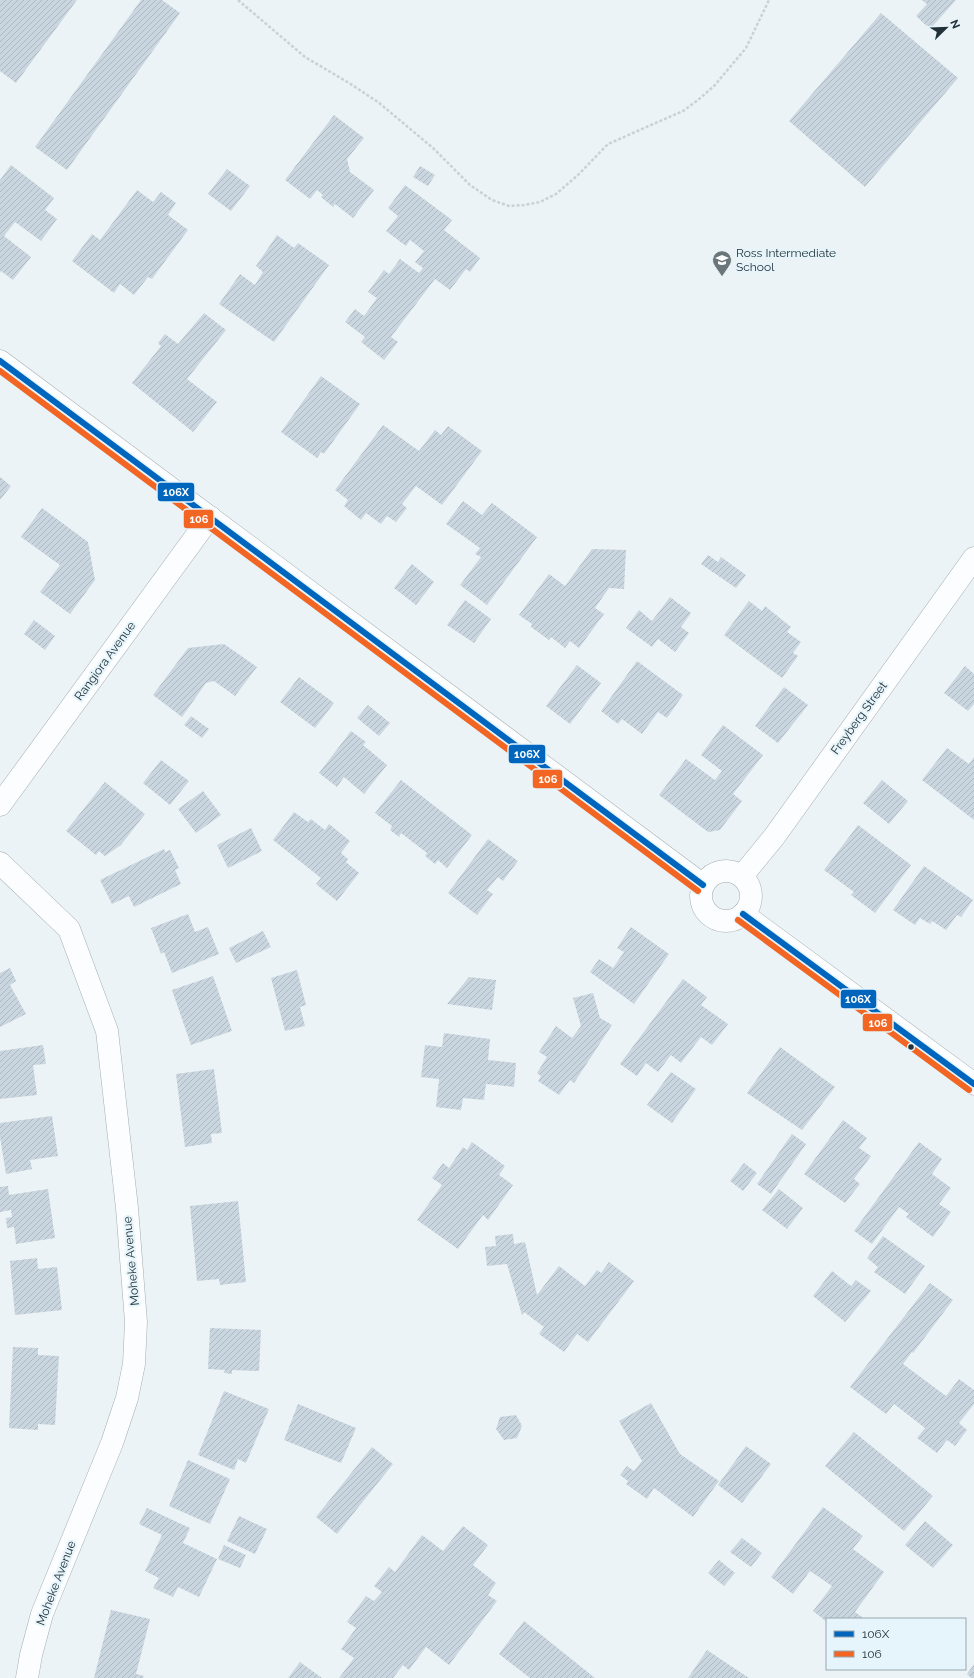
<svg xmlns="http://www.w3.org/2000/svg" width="974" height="1678" font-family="Raleway,sans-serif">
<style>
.building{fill:url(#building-hatch)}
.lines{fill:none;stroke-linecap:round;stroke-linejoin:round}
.minor-casing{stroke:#a4aeb2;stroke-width:23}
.secondary-casing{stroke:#a4aeb2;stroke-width:23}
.path{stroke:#ccd0d2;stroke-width:2.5;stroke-dasharray:3 2;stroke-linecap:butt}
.minor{stroke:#fcfdfe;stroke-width:22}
.secondary{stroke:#fcfdfe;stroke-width:22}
.bus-1-casing{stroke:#e6f5fb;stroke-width:9}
.bus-2-casing{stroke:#e6f5fb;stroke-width:9}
.bus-1{stroke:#0065bd;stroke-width:6}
.bus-2{stroke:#f26522;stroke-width:6}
.bus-dot{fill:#243238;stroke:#e6f5fb;stroke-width:1.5}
.labels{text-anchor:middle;stroke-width:4;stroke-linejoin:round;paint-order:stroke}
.poi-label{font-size:12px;fill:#243238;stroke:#e6f5fb;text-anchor:start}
.street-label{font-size:12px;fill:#243238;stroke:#e6f5fb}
.line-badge{stroke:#e6f5fb;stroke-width:1.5}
.badge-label{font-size:11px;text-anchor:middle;font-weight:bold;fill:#fff}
</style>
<defs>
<pattern id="building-hatch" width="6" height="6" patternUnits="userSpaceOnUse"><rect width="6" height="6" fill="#cad6df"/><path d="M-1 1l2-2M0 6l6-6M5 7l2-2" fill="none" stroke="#adb8c0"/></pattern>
</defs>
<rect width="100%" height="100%" fill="#ebf3f6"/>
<!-- building -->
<g class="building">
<polygon points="0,0 77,0 16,83 0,71"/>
<polygon points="141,0 162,0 180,13 67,170 35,147"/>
<polygon points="922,0 956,0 930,29 916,16 927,4"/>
<polygon points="881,13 958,78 865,187 789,121"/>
<polygon points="334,115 364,138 347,159 350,172 374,190 353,218 335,204 333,207 321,197 323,195 317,190 310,199 285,180"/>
<polygon points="11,165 54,198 45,210 57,219 41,241 15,222 4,236 31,257 13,280 1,271 0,273 0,180"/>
<polygon points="420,166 435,175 428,186 413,177"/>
<polygon points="227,169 250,186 231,211 208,194"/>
<polygon points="405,185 452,220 444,230 480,258 470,272 466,269 450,290 435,279 391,337 398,342 384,360 361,342 365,337 345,322 355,309 364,316 377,298 368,292 384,270 389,274 400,259 419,273 423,268 415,262 424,251 410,240 406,246 386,231 398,216 388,208"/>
<polygon points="137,190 153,202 161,192 176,203 168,215 188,230 152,279 148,277 134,295 120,284 114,293 72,261 92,234 100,240"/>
<polygon points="277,235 294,248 298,243 329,265 274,342 219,304 240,274 255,285 263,272 256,266"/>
<polygon points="204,313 226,330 187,379 217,402 193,432 132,383 161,346 158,343 165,334 178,344"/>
<polygon points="321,376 360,404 324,454 321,452 317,458 281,432"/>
<polygon points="383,425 419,451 435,430 441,435 448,426 482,451 442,505 416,486 402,504 407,508 396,522 387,516 381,524 366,513 361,520 344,506 348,500 335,490"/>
<polygon points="0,477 11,486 0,500"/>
<polygon points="463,501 482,515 492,503 537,537 487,605 460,585 481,557 475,554 480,548 446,524"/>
<polygon points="42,508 88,542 95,580 70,614 40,592 60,565 21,537"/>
<polygon points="592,549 626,550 624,589 609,588 595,608 604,614 579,648 570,641 565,648 551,637 549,640 531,627 532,624 519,615 549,574 565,586"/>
<polygon points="708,555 718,562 721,557 746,575 736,588 701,564"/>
<polygon points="412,564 434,582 416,605 394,588"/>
<polygon points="670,597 691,613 681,627 689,633 675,652 658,639 652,647 626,628 639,610 652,621"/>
<polygon points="465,600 491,619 474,643 447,625"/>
<polygon points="749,601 762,611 765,606 791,627 787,632 801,642 793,653 798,656 782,678 724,635"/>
<polygon points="34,620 55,636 45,650 24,634"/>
<polygon points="224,644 257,667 235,696 214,681 206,683 182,717 153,695 188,648"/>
<polygon points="637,661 683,695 667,718 658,712 642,734 622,719 618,724 601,711"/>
<polygon points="577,665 601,683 570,724 546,706"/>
<polygon points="965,666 974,674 974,704 968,711 944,693"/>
<polygon points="299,677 334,703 315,728 280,702"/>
<polygon points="784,687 808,705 778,743 755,726"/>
<polygon points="368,705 390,723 379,736 357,718"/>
<polygon points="191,716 209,729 202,738 184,725"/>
<polygon points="723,725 763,755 733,794 742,801 720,830 708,832 659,795 686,759 715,780 722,771 701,755"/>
<polygon points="351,731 366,742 363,745 387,765 364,794 344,777 337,787 319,773"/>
<polygon points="947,748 969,764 974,757 974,820 922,780"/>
<polygon points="161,760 189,781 170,805 143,783"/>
<polygon points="401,780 472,835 447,868 438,860 435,864 425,856 427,853 401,833 399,837 390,830 392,826 375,813"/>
<polygon points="882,780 908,801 889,824 863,803"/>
<polygon points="105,782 145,814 121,845 105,856 99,851 96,855 66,831"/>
<polygon points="203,791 221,815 196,833 178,809"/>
<polygon points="294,812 308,822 311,819 325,830 329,824 350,841 341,853 348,859 346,862 359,873 337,901 316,884 321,878 273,840"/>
<polygon points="858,825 911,865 875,913 851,895 854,892 824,870"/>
<polygon points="251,828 262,851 228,868 217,845"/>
<polygon points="488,839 518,861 503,881 498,877 487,890 493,894 477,915 448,893"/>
<polygon points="164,849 165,852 170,850 179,868 175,870 181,884 134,907 129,896 112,904 100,880"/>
<polygon points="924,866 973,900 961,917 957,915 946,930 932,921 930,924 920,918 915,925 893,910"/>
<polygon points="188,914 195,932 208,927 219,954 172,973 164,952 161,954 151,928"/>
<polygon points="631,927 669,954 634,1004 590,972 599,959 613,968 624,952 617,948"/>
<polygon points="263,931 271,947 236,963 229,948"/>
<polygon points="10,968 16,981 10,985 26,1014 0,1027 0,973"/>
<polygon points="297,970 306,1005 300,1007 305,1026 285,1031 271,978"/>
<polygon points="213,976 232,1031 191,1045 172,990"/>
<polygon points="469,977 496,980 492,1010 447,1004"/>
<polygon points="683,979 707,997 701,1005 728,1024 712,1045 701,1037 681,1063 671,1055 658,1072 646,1063 637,1076 620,1064"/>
<polygon points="593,993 600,1018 612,1025 574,1083 570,1080 559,1095 538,1081 541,1076 537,1073 547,1057 539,1052 556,1026 572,1038 581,1026 573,998"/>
<polygon points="444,1033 490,1039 488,1060 516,1063 514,1087 486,1084 484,1100 463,1098 461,1110 436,1107 439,1079 421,1077 425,1045 442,1047"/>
<polygon points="43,1045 46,1064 33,1065 37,1095 0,1099 0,1051"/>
<polygon points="780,1047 835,1087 802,1130 747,1093"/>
<polygon points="214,1069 222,1133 211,1134 212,1143 185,1147 176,1074"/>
<polygon points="671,1072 696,1089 672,1123 647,1105"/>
<polygon points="52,1116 58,1156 30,1160 32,1169 6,1174 0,1137 0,1123"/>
<polygon points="843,1120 867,1138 859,1148 871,1156 854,1179 860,1184 845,1203 804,1174"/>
<polygon points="792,1134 806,1144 771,1194 757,1184"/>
<polygon points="472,1142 505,1166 499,1175 513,1185 488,1220 483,1215 458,1249 417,1220 442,1185 432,1178 443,1163 449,1168 463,1147 467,1150"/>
<polygon points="919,1142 942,1159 932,1174 951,1188 939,1204 951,1212 933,1237 906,1217 909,1214 899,1207 872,1244 854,1231"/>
<polygon points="744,1163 757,1173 743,1191 730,1181"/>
<polygon points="8,1186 9,1195 48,1189 55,1238 16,1244 14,1227 7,1228 6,1218 12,1217 11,1210 0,1212 0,1187"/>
<polygon points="779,1189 803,1208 787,1229 762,1210"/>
<polygon points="238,1201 246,1282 220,1285 219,1279 197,1281 190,1206"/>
<polygon points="513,1234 514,1244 525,1242 537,1295 559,1266 585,1286 597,1270 601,1273 609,1262 634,1281 588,1342 577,1334 564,1352 539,1334 544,1327 524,1312 522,1315 507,1264 487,1266 485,1247 496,1246 495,1236"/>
<polygon points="883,1236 925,1266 905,1294 874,1272 878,1267 867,1258"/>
<polygon points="37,1258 38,1269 57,1267 62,1310 15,1315 10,1261"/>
<polygon points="832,1271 851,1286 856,1280 871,1291 845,1322 813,1296"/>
<polygon points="930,1283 953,1300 913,1353 912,1352 903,1364 946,1396 959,1379 974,1390 974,1404 959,1423 967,1430 955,1446 947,1440 937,1453 917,1438 925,1428 894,1404 886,1414 850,1387"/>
<polygon points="210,1328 261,1330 259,1371 232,1370 232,1374 224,1373 225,1370 208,1369"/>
<polygon points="13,1347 38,1348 38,1355 59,1356 55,1425 38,1424 38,1430 9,1428"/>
<polygon points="224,1391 269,1409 246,1463 238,1459 234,1470 198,1455"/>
<polygon points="651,1403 680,1454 719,1481 693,1517 654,1488 647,1499 626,1484 628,1481 620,1475 627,1466 634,1471 642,1461 619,1421"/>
<polygon points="298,1404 356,1428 341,1463 284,1440"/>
<polygon points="516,1415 522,1426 517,1438 504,1440 496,1429 500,1417"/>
<polygon points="854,1432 933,1496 904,1531 825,1466"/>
<polygon points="746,1446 771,1464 742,1503 718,1485"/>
<polygon points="372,1447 393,1464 337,1534 316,1517"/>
<polygon points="188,1460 230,1479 210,1524 169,1506"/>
<polygon points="823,1507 863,1536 853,1549 884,1572 855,1612 862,1617 860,1619 827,1619 827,1622 813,1611 832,1586 810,1571 793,1594 771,1577"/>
<polygon points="147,1508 190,1528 183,1543 217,1559 199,1597 178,1587 173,1597 153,1588 159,1578 145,1571 162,1535 139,1524"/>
<polygon points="239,1516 267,1529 255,1554 227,1541"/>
<polygon points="925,1521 953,1545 933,1568 905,1545"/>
<polygon points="463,1526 488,1545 473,1565 496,1583 488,1595 497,1601 449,1665 426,1647 409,1670 403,1665 393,1678 339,1678 354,1658 341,1649 356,1628 347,1622 366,1596 374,1601 382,1592 374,1586 389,1567 395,1572 422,1535 443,1551"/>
<polygon points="742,1538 762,1553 751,1567 730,1552"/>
<polygon points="224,1545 246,1555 240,1568 218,1559"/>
<polygon points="719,1560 735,1573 724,1586 708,1573"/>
<polygon points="111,1610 150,1619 136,1674 144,1676 143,1678 94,1678"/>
<polygon points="524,1621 595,1678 530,1678 499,1654"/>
<polygon points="707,1650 749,1678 688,1678"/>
<polygon points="300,1662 322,1678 288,1678"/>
<polygon points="974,1664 974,1678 971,1678 967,1674"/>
</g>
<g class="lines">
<defs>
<g id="minor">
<polyline points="0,805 210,517"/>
<polyline points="0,863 69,929 107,1031 127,1208 136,1322 134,1364 127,1398 112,1443 42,1614 31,1655 27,1678"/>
<polyline points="742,876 774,837 974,558"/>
</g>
<g id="secondary">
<polyline points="0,361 703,885"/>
<circle cx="726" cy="896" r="25"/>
<polyline points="743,914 974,1084"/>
</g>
</defs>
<!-- minor casing -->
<use href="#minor" class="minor-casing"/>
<!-- secondary casing -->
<use href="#secondary" class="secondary-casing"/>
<!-- path -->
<polyline class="path" points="238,0 305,57 349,83 378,102 433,148 470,185 492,200 509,206 524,205 540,202 556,194 578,175 608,144 683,111 698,100 714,86 746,48 769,0"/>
<!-- minor -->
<use href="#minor" class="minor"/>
<!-- secondary -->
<use href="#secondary" class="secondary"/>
<defs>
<g id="bus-1">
<polyline points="0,361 703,885"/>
<polyline points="743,914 974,1084"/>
</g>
<g id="bus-2">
<polyline points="0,371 698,891"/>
<polyline points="738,920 969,1090"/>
</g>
</defs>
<!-- bus-1 casing -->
<use href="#bus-1" class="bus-1-casing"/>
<!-- bus-2 casing -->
<use href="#bus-2" class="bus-2-casing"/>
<!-- bus-1 -->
<use href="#bus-1" class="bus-1"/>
<!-- bus-2 -->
<use href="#bus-2" class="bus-2"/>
</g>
<!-- icons -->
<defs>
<symbol id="school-pin" viewBox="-11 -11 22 30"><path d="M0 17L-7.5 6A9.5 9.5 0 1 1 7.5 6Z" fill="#6a767a" stroke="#e6f5fb"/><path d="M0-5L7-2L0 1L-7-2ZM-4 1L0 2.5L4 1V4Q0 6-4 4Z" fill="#fff"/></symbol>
</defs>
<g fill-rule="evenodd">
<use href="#school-pin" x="711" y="249" width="22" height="30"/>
</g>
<!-- markers -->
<circle class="bus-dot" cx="911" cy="1047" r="3.5"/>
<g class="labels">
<!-- poi labels -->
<g class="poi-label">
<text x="736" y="257">Ross Intermediate<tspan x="736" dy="14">School</tspan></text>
</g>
<!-- street labels -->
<g class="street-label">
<text transform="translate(105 661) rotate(-54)" y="4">Rangiora Avenue</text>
<text transform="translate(859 718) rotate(-54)" y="4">Freyberg Street</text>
<text transform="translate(131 1261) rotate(-95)" y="4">Moheke Avenue</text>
<text transform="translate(56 1583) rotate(-69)" y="4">Moheke Avenue</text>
</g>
</g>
<g class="line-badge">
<rect x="157" y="482" width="38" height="20" rx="4" fill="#0065bd"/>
<rect x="183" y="509" width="31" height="20" rx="4" fill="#f26522"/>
<rect x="508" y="744" width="38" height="20" rx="4" fill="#0065bd"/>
<rect x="532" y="769" width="31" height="20" rx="4" fill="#f26522"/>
<rect x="840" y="989" width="37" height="20" rx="4" fill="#0065bd"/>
<rect x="862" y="1013" width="31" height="19" rx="4" fill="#f26522"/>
</g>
<g class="badge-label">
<text x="176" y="496">106X</text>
<text x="199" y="523">106</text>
<text x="527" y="758">106X</text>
<text x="548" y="783">106</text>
<text x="858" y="1003">106X</text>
<text x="878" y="1027">106</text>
</g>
<!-- legend -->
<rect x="826" y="1618" width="140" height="52" fill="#e6f5fb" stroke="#98a7ad"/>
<rect x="834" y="1631" width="20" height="6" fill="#0065bd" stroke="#98a7ad"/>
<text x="862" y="1638" font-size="12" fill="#243238">106X</text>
<rect x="834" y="1651" width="20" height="6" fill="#f26522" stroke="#98a7ad"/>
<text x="862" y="1658" font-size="12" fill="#243238">106</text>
<!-- north arrow -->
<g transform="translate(946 28) rotate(67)" stroke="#e6f5fb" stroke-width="3" paint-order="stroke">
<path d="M0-3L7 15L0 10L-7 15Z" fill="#243238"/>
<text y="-6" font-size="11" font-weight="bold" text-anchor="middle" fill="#243238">N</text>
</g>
</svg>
